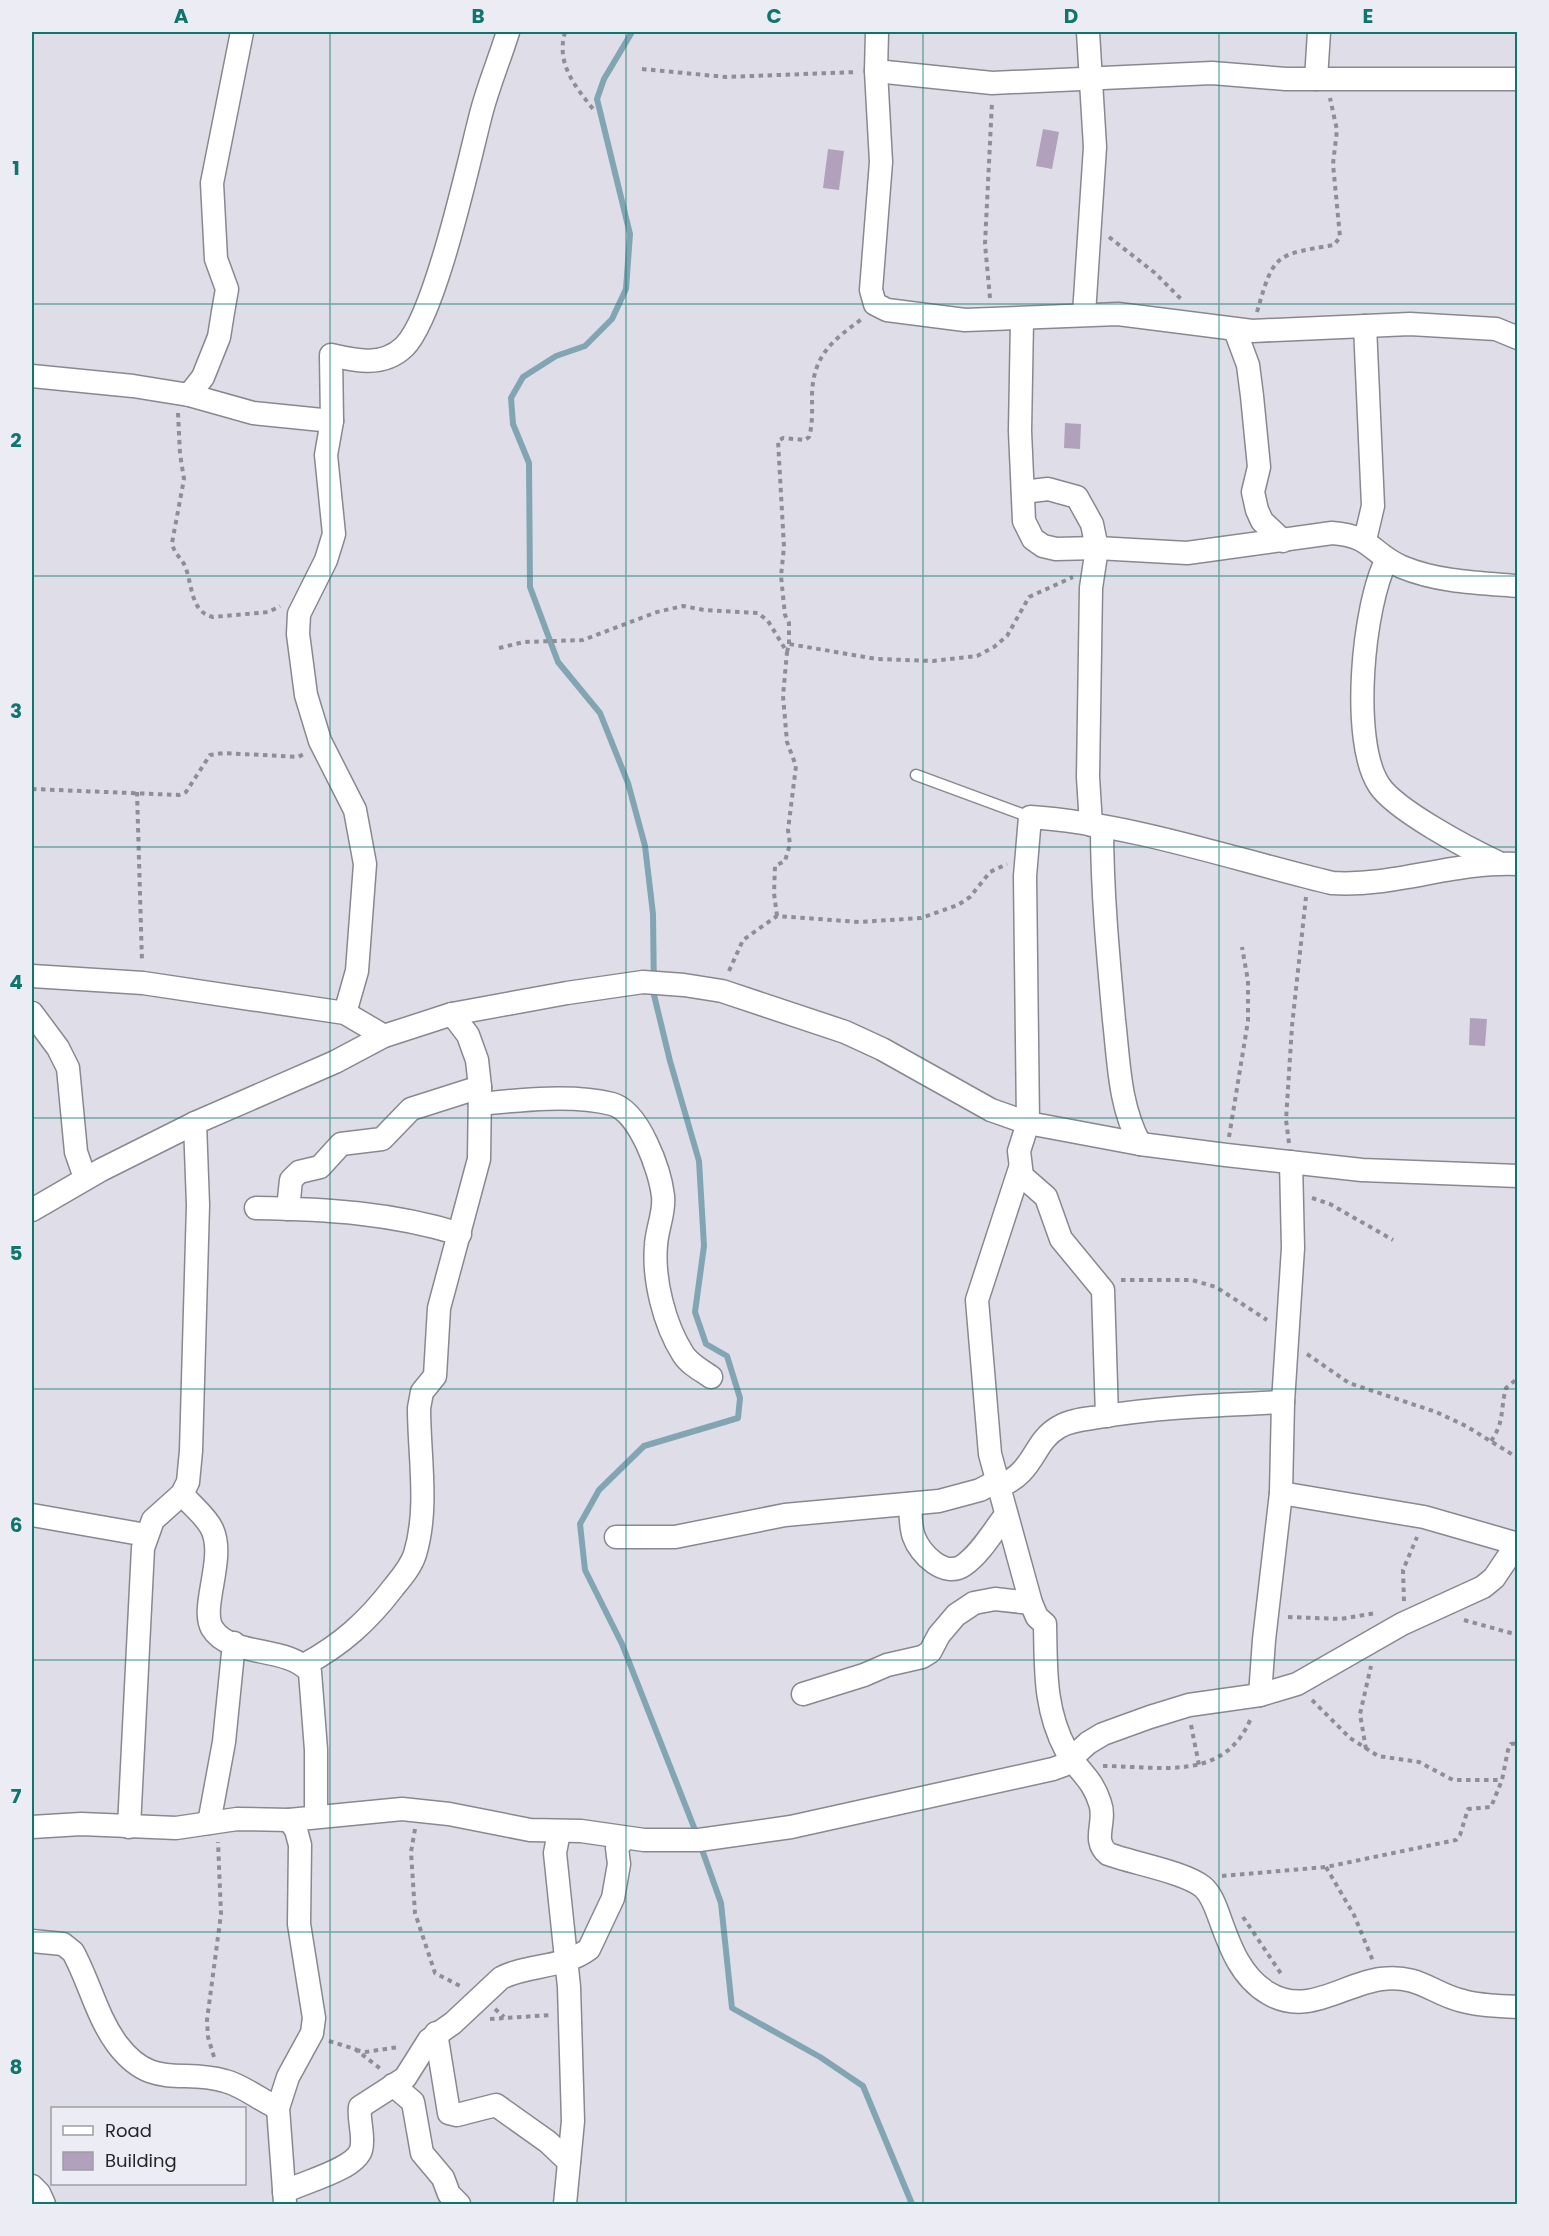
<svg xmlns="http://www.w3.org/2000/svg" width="1549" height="2236" font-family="Poppins,sans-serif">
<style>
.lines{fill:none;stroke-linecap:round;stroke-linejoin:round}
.stream{stroke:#82a5b3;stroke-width:6}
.building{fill:#b1a1bc}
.service-casing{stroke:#898890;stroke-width:13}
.minor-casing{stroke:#898890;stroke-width:25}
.path{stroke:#8f8e95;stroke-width:4;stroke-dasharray:4.5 4.5;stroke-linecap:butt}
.service{stroke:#fff;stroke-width:10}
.minor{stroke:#fff;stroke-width:22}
.grid{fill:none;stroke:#0f766e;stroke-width:1.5;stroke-opacity:0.55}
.neatline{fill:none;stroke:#0f766e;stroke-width:2}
.grid-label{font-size:20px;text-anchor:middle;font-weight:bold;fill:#0f766e}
</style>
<rect width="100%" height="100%" fill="#dfdee8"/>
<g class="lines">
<!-- stream -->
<g class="stream">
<polyline points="632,32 604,79 597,99 630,234 626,289 612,319 585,346 556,356 523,377 511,398 513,424 529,463 530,587 558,662 600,713 628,783 645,846 653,914 654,995 670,1061 699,1161 704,1246 695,1312 706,1344 727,1356 740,1398 738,1418 644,1446 599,1490 580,1524 585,1570 622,1644 697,1835"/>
<polyline points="700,1844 721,1903 732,2008 820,2057 863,2086 912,2204"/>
</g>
</g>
<!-- building -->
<g class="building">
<polygon points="1043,129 1059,132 1052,169 1036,166"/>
<polygon points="828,149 844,151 839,190 823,188"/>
<polygon points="1065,423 1081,424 1080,449 1064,448"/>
<polygon points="1470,1018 1487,1019 1485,1046 1469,1045"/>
</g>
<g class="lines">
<defs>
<polyline id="service" points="916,775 1030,817"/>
<g id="minor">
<polyline points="877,32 876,71 881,162 871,290 875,304 887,310 965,320 1118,314 1252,331 1410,324 1496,329 1518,338"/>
<polyline points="876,71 992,83 1212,73 1286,79 1518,79"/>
<polyline points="1316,79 1319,32"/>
<polyline points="1084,314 1095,147 1088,32"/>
<path d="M1022 320 1020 431 1024 521 1033 539 1043 546 1056 549 1097 548 1187 553 1332 533C1373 536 1370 553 1402 567 1438 582 1479 583 1518 586"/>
<polyline points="1235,330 1248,365 1252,396 1259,467 1253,492 1257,510 1262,521 1283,541"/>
<polyline points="32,376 133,386 189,395 253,413 332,421"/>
<polyline points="189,395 203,377 219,337 223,312 227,289 216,259 212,183 242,32"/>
<polyline points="1023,492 1048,489 1077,497 1092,524 1097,548 1091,588 1088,777 1091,825"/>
<polyline points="1365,540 1373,506 1365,326"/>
<path d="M1387 559C1363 605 1350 741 1379 785 1395 810 1469 849 1497 862"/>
<path d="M1102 827C1102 891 1108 955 1114 1020 1119 1063 1119 1105 1140 1144"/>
<polyline points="32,976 143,983 345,1013 384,1036"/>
<polyline points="32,1013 58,1048 68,1068 76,1152 85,1178"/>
<path d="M345 1013 357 971 365 864 355 810 320 741 306 695 298 634 299 614 326 560 334 534 326 455 332 421 331 355C356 361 383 367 404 347 435 317 468 165 480 118 487 89 499 61 508 32"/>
<path d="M480 1104C519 1100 573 1094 612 1104 639 1111 660 1170 663 1196 665 1212 657 1228 656 1245 653 1279 664 1324 683 1354 689 1364 701 1370 711 1377"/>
<path d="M1020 1168 977 1300 990 1454 1031 1603 1037 1617 1045 1624C1046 1669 1044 1709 1066 1750 1077 1771 1092 1777 1100 1803 1107 1822 1091 1840 1108 1854 1132 1863 1185 1872 1203 1887 1212 1895 1216 1908 1220 1919 1230 1947 1241 1977 1268 1993 1307 2017 1343 1984 1381 1979 1420 1974 1432 1994 1463 2001 1480 2006 1500 2006 1518 2007"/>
<path d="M256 1208C326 1209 393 1213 460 1234"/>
<polyline points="288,1209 291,1180 299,1172 320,1167 341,1144 382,1139 411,1109 480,1087"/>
<polyline points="32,1210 101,1170 195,1123 335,1062 384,1036 452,1014 567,993 643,982 684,985 722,991 845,1032 882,1049 991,1110 1028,1123 1140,1144 1226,1155 1362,1170 1518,1176"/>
<path d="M1107 1416 1103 1290 1061 1239 1046 1197 1022 1176 1019 1151 1028 1123 1025 876 1030 817C1133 824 1232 859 1332 883 1395 887 1454 861 1518 864"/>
<path d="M998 1487C1036 1472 1032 1442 1059 1427 1070 1420 1086 1419 1099 1417 1159 1407 1221 1405 1283 1402"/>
<polyline points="1281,1493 1424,1517 1518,1544"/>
<path d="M182 1494C191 1505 206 1516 212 1529 226 1558 200 1607 212 1628 230 1658 287 1645 310 1672L316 1750V1816"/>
<path d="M910 1504C911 1514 910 1527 914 1537 920 1554 945 1579 964 1565 981 1553 993 1531 1006 1515"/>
<polyline points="32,1515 146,1535"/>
<polyline points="616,1537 675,1537 785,1515 939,1501 980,1490 997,1481"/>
<path d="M304 1665C341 1645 367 1622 393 1588 401 1578 411 1567 415 1554 429 1508 419 1455 419 1408L422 1392 435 1376 439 1308 479 1159 480 1087 477 1060 468 1035 452 1014"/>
<polyline points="803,1694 864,1675 887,1665 922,1657 930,1652 939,1635 956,1615 974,1603 995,1599 1031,1603"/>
<polyline points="1260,1695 1264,1640 1281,1493 1283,1402 1293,1248 1291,1162"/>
<polyline points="209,1823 224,1742 234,1643"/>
<polyline points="32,1827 81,1824 176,1828 237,1819 289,1820 402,1809 449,1814 530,1830 581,1831 644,1840 699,1840 791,1827 1053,1769 1064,1765 1088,1743 1103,1734 1150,1717 1189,1705 1260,1695 1297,1684 1402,1624 1483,1587 1494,1578 1517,1544"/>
<polyline points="129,1827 143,1548 153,1520 182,1494 188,1482 191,1451 198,1205 195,1123"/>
<polyline points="559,1832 555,1853 569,1987 573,2121 565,2204"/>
<path d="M32 1941 63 1944 73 1952C89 1981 97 2017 117 2044 152 2091 182 2068 225 2081 244 2086 260 2100 278 2108"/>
<polyline points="436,2033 449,2113 457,2115 496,2105 548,2142 569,2162"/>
<polyline points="393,2085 413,2102 422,2153 443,2178 449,2194 459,2204"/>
<polyline points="32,2186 39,2193 44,2204"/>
<path d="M284 2192C303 2182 354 2170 361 2150 365 2137 358 2120 360 2107L405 2078 429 2040 453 2023 501 1978C528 1964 562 1969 589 1949L613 1898 619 1864 617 1848 625 1838"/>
<polyline points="285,2203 278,2108 288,2077 312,2033 314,2018 299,1924 300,1845 296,1830 289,1820"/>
</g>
</defs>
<!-- service casing -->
<use href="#service" class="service-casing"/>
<!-- minor casing -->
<use href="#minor" class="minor-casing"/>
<!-- path -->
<g class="path">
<path d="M565 32C556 63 574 85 593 109"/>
<polyline points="642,69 726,77 857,72"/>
<polyline points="1109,237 1155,273 1183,301"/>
<polyline points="990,298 985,244 992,102"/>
<path d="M1257 312C1274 252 1276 255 1334 245L1340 237 1333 164 1337 130 1330 98"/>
<path d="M178 413 180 454 184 479 172 543C174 553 180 557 184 564 193 582 189 612 213 617L269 612 280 606"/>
<path d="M789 644V623L785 615 781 576 784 547 778 441 783 438 805 440 809 437C813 424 812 408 812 395 813 355 833 340 862 319"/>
<polyline points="499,648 524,642 583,640 657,612 683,606 704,610 758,613 768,621 787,652 789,644 877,659 933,661 977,656 994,647 1007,636 1029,597 1073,577"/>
<polyline points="32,789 179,795 186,792 210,755 224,753 298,757 304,754"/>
<polyline points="137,792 142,962"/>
<polyline points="777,916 774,893 775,866 785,861 790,844 788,830 796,766 787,742 783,696 787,652"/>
<polyline points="729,971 743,940 777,916 859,922 921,918 958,905 970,897 990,872 1007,864"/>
<polyline points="1229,1137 1248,1021 1248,981 1242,947"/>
<polyline points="1289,1143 1286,1120 1292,1026 1306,897"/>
<polyline points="1312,1198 1330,1204 1393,1240"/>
<polyline points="1121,1280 1192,1280 1216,1287 1267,1320"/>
<polyline points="1307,1354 1349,1383 1436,1412 1466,1426 1518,1458"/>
<path d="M1491 1441C1505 1421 1500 1410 1506 1388L1518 1378"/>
<polyline points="1404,1601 1403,1570 1417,1537"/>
<polyline points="1288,1617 1341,1619 1376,1613"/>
<polyline points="1464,1620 1518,1635"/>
<polyline points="1312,1700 1350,1738 1378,1756 1419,1762 1453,1780 1502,1780"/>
<polyline points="1191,1725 1199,1765"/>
<polyline points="1366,1749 1360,1714 1371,1666"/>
<path d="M1103 1766C1160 1766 1224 1783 1251 1718"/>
<polyline points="415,1829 411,1852 415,1913 435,1973 462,1987"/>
<polyline points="1326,1867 1354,1915 1373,1961"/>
<polyline points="1222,1876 1326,1867 1456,1840 1460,1835 1468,1809 1491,1807 1502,1780 1508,1750 1511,1744 1518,1743"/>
<polyline points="1243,1917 1282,1975"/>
<polyline points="495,2009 504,2017"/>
<polyline points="490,2019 551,2015"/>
<polyline points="329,2041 355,2049 382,2070"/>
<polyline points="356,2050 365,2052 399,2047"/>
<polyline points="214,2057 208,2037 207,2020 221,1914 218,1842"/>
</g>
<!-- service -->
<use href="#service" class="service"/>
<!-- minor -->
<use href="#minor" class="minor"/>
</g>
<!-- grid -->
<path class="grid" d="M330 32V2204M626 32V2204M923 32V2204M1219 32V2204M32 304H1518M32 576H1518M32 847H1518M32 1118H1518M32 1389H1518M32 1660H1518M32 1932H1518"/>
<!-- border -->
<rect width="1549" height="2236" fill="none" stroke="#ececf5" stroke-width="66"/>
<!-- legend -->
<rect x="51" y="2107" width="195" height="78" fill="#ececf5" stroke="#9d9da3" stroke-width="1.5"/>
<rect x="63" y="2126" width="30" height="9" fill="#ffffff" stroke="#9d9da3" stroke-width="1.5"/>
<text x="105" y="2137" font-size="18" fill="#262629">Road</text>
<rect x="63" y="2152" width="30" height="18" fill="#b1a1bc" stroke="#9d9da3" stroke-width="1.5"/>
<text x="105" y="2167" font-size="18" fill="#262629">Building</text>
<rect x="33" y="33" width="1483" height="2170" class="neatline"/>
<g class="grid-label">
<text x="181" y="23">A</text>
<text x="478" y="23">B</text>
<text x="774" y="23">C</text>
<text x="1071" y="23">D</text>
<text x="1368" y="23">E</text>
<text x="16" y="175">1</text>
<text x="16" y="447">2</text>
<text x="16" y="718">3</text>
<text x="16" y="989">4</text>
<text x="16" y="1260">5</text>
<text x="16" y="1532">6</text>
<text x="16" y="1803">7</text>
<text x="16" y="2074">8</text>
</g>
</svg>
